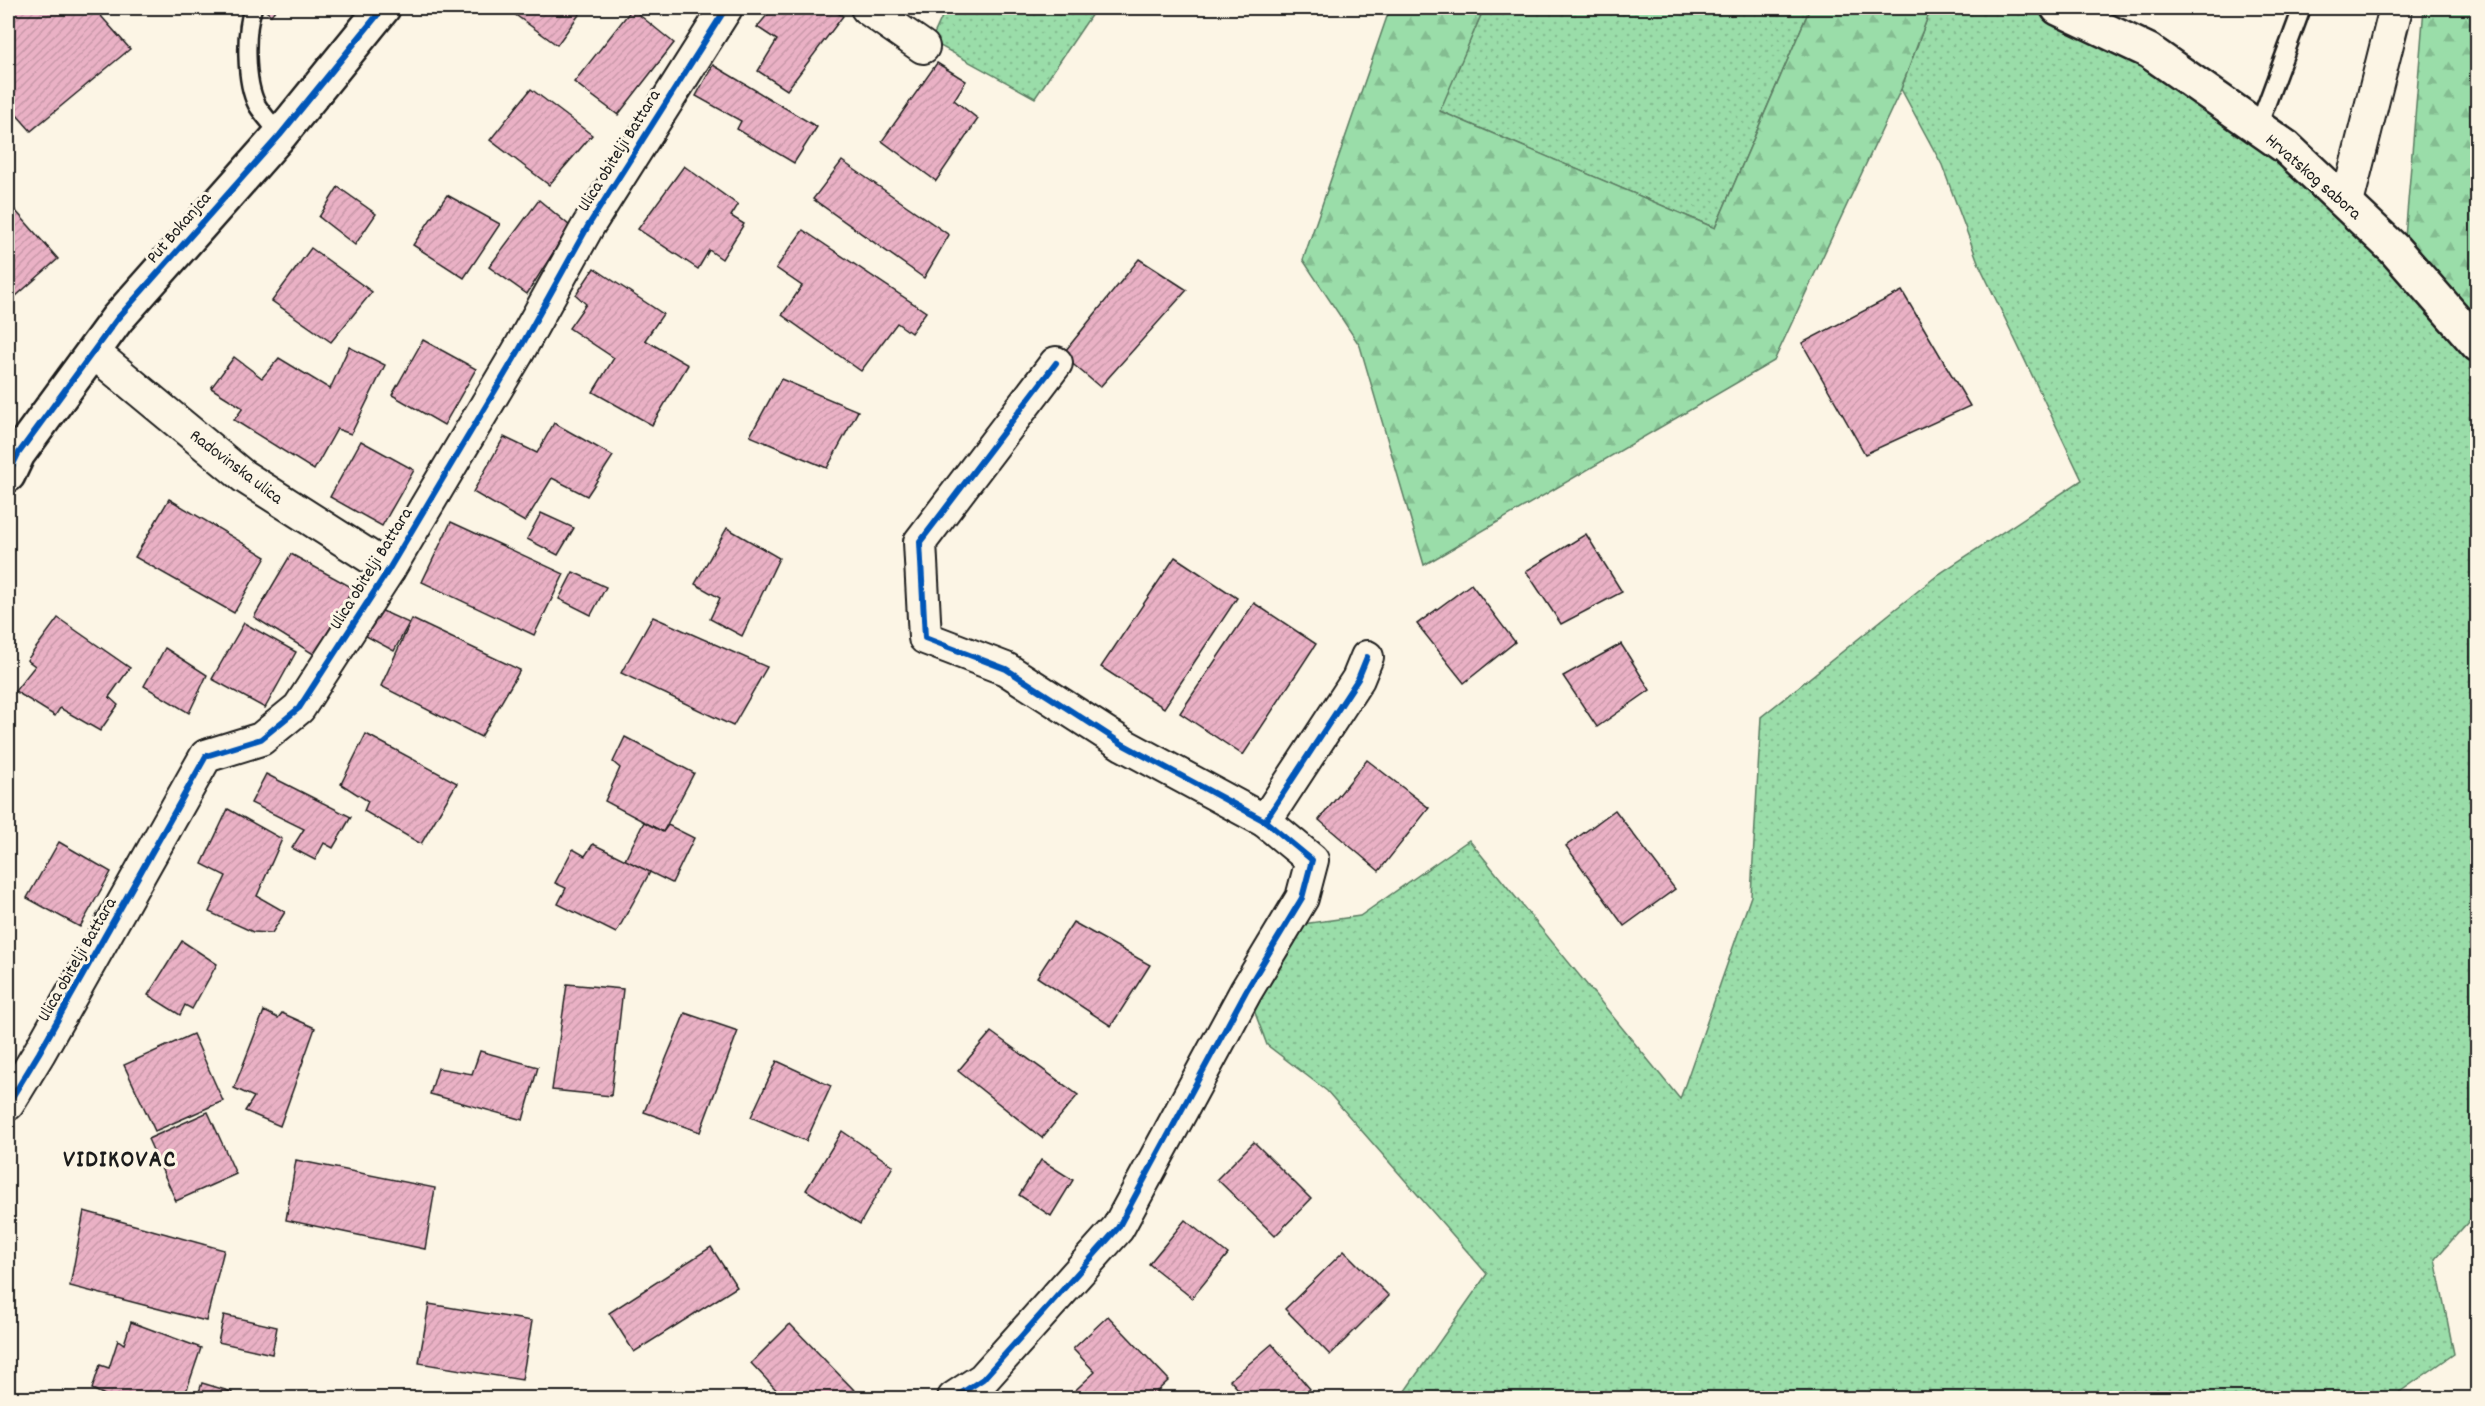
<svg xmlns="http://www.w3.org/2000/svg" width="2485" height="1406" font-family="Dekko,sans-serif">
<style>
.grass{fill:url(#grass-dots);stroke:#5b7c62;stroke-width:1.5}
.forest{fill:url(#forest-firs);stroke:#5b7c62;stroke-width:1.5}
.building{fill:url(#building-hatch);stroke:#1c1c1c;stroke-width:1.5}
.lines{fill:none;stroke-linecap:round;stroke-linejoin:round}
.lane-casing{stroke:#1c1c1c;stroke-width:21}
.street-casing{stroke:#1c1c1c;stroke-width:36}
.secondary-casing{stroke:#1c1c1c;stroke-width:38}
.primary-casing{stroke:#1c1c1c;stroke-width:38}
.lane{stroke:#fcf5e5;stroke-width:16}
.street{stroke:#fcf5e5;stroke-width:32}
.secondary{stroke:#fcf5e5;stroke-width:33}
.primary{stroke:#fcf5e5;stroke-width:33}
.cycleway-casing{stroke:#fcf5e5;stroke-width:10}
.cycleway{stroke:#0057b8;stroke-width:6}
.labels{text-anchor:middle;stroke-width:6;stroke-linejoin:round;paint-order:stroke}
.street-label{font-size:18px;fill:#1c1c1c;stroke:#fcf5e5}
.district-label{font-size:24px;font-weight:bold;letter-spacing:1.5px;fill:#1c1c1c;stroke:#fcf5e5}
</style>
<defs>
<pattern id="grass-dots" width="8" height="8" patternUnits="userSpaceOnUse" patternTransform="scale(1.5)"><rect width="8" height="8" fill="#9adda9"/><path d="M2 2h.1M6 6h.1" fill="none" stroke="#84bd91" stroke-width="1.8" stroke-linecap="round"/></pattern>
<pattern id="forest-firs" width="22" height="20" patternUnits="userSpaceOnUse" patternTransform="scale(1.5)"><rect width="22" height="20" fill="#9adda9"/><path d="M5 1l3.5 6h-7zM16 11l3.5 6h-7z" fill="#84bd91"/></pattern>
<pattern id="building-hatch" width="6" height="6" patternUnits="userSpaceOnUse" patternTransform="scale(1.5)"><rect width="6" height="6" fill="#eab1c5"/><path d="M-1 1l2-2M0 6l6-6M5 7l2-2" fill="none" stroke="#c898a9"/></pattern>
</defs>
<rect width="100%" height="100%" fill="#fcf5e5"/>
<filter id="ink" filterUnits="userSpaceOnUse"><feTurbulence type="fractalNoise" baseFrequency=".0167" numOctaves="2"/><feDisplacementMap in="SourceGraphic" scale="12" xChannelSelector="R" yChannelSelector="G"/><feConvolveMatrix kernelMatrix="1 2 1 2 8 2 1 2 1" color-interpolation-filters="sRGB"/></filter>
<g filter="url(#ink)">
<!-- grass -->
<g class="grass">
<polygon points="946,8 1096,8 1035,98 931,41"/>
<polygon points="1484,8 1810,8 1715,228 1439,111"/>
<polygon points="1931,8 2058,8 2149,51 2477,320 2477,1212 2435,1259 2454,1354 2391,1398 1400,1398 1487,1274 1327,1091 1267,1045 1254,1010 1303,924 1360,916 1469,840 1680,1099 1751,896 1761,717 1939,574 2082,480 1978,262 1942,165 1901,89"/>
</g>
<!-- forest -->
<g class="forest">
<polygon points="1390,8 1484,8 1440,111 1715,228 1810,8 1931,8 1901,89 1774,361 1424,565 1360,346 1303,260"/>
<polygon points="2424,8 2477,8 2477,320 2405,238"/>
</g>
<!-- building -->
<g class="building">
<polygon points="8,8 94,8 130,49 31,131 8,105"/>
<polygon points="262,8 277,8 271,15"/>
<polygon points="506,8 584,8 557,45"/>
<polygon points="773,8 829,8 843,16 787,90 758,71 777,40 757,27"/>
<polygon points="632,9 674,43 618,115 574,82"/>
<polygon points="937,63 966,81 954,100 978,119 936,181 882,141"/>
<polygon points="713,65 817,127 794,163 737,129 741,121 696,96"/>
<polygon points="531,89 592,135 549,185 490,140"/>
<polygon points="842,161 949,235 924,278 813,199"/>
<polygon points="684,166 738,205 731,216 744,224 722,259 709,250 698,269 638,229"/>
<polygon points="338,187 376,214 355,245 319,217"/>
<polygon points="447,195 500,224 464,278 413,245"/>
<polygon points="539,200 570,226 527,294 489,267"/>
<polygon points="15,210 58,259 8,303 8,216"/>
<polygon points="803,230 926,312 911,333 897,323 861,371 782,315 802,286 776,268"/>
<polygon points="311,248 372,292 331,342 272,301"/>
<polygon points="1139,259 1187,290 1100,387 1062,355"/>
<polygon points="594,268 663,314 645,340 688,365 652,425 593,392 614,358 569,328 586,304 576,295"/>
<polygon points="1902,291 1970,406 1865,454 1802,343"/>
<polygon points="423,340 476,369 444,425 392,395"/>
<polygon points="349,347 385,365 351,434 337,429 314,470 234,420 243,408 211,388 234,357 262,378 279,358 330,389"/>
<polygon points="781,379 858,411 827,468 750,436"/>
<polygon points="554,423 613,456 587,496 552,478 525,522 473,492 504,437 537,453"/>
<polygon points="361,441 414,470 382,526 330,497"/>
<polygon points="169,499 266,557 234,613 135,557"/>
<polygon points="541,513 574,528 558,555 527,539"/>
<polygon points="451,522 564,574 534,635 422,582"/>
<polygon points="727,528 779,558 742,636 710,619 720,598 695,584"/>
<polygon points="1586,534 1622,592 1561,624 1526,571"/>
<polygon points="291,554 353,588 315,655 254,617"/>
<polygon points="1175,557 1237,598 1164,708 1101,667"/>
<polygon points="573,572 606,587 591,615 559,599"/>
<polygon points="1471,584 1515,642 1464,683 1417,624"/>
<polygon points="1254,603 1316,644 1243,755 1180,713"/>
<polygon points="378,609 409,623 394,651 366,636"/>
<polygon points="653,617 767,667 733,726 621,673"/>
<polygon points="58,618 130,668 109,697 118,705 100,731 60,708 55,716 15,691 35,666 27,660"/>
<polygon points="412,619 520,670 481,737 381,686"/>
<polygon points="244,623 296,652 265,708 212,679"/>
<polygon points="1621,644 1650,690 1597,727 1563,676"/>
<polygon points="165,648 207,675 189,713 144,686"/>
<polygon points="366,734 457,783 421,844 364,811 368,801 341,784"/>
<polygon points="625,737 694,773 663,832 605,801 620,768 613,762"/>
<polygon points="1367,760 1429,808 1379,871 1319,820"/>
<polygon points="266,774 351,817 333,848 324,843 315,860 292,848 304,829 251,803"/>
<polygon points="228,809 282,839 257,896 285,912 272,933 253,932 209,912 226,876 202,864"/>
<polygon points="1615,810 1675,889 1624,926 1566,846"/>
<polygon points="644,822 663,832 668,825 694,838 672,883 625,860"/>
<polygon points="59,842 111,872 80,927 27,898"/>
<polygon points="593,844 650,872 616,933 558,904 566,888 555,883 573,849 585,856"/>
<polygon points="1073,922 1150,965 1111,1026 1037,977"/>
<polygon points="182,941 217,964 192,1009 185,1005 180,1015 148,995"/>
<polygon points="567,984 623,989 611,1096 552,1090"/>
<polygon points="264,1011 278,1018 282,1013 315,1028 280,1126 245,1111 254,1097 234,1088"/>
<polygon points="685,1013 738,1031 700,1132 644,1112"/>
<polygon points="991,1032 1078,1095 1042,1138 958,1071"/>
<polygon points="193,1034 223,1101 155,1131 124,1065"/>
<polygon points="480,1051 538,1067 523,1120 430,1094 438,1068 472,1074"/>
<polygon points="777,1061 831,1086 806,1141 751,1117"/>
<polygon points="208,1112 236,1174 176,1201 148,1139"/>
<polygon points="842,1131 893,1166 860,1224 806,1190"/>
<polygon points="1254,1142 1311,1199 1275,1236 1217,1179"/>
<polygon points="296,1160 435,1188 425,1249 286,1220"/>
<polygon points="1041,1160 1073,1180 1051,1216 1019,1195"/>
<polygon points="84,1211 224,1250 206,1321 70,1286"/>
<polygon points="1185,1220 1228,1254 1192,1298 1149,1264"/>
<polygon points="711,1247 737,1287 634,1352 609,1313"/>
<polygon points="1344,1251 1389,1296 1330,1355 1285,1309"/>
<polygon points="429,1304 532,1321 522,1380 419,1363"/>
<polygon points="224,1315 277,1327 272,1354 218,1342"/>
<polygon points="1108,1316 1169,1380 1150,1398 1067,1398 1095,1372 1073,1349"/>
<polygon points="131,1322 201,1348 184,1398 111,1398 92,1389 100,1365 109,1368 118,1340 124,1344"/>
<polygon points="790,1324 854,1390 845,1398 784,1398 751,1363"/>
<polygon points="1272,1344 1310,1389 1299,1398 1246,1398 1230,1380"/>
<polygon points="202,1383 232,1392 230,1398 197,1398"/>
</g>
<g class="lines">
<defs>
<g id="lane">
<path d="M253 8C245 31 245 82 257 105 263 115 273 125 280 135"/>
<polyline points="2258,127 2302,8"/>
</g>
<g id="street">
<polyline points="867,8 923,47"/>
<polyline points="2347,203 2396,8"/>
<polyline points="93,352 243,476 389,569"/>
<polyline points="1056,363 920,542 925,638 1006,669 1124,745 1265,821"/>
<polyline points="8,1104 39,1053 206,756 261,739 299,708 389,569 518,352 588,226 726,8"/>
<polyline points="954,1398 983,1379 1118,1228 1246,991 1302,898 1312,860 1265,821 1358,679 1367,657"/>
</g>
<polyline id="secondary" points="8,475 18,454 117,319 280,135 383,8"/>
<polyline id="primary" points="2058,8 2149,51 2286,147 2394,249 2478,345"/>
</defs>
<!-- lane casing -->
<use href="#lane" class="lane-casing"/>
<!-- street casing -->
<use href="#street" class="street-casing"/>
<!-- secondary casing -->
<use href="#secondary" class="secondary-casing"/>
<!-- primary casing -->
<use href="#primary" class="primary-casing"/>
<!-- lane -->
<use href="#lane" class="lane"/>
<!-- street -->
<use href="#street" class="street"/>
<!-- secondary -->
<use href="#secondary" class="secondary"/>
<!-- primary -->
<use href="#primary" class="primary"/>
<defs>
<g id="cycleway">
<polyline points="1056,363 920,542 925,638 1006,669 1124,745 1265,821"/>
<polyline points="8,475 18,454 117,319 280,135 383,8"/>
<polyline points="8,1104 39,1053 206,756 261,739 299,708 389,569 518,352 588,226 726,8"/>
<polyline points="954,1398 983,1379 1118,1228 1246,991 1302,898 1312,860 1265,821 1358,679 1367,657"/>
</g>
</defs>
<!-- cycleway casing -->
<use href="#cycleway" class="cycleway-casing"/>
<!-- cycleway -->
<use href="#cycleway" class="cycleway"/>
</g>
</g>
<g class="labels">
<!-- street labels -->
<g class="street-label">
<text transform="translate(618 150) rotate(-58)" y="6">Ulica obitelji Battara</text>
<text transform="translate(2314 176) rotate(41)" y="6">Hrvatskog sabora</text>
<text transform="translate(178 227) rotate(-49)" y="6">Put Bokanjca</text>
<text transform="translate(237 466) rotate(37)" y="6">Radovinska ulica</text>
<text transform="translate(370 568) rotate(-58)" y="6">Ulica obitelji Battara</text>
<text transform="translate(76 959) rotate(-60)" y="6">Ulica obitelji Battara</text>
</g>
<!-- district labels -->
<g class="district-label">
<text x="120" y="1166">VIDIKOVAC</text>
</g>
</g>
<!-- margin -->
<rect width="2485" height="1406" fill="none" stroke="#fcf5e5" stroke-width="30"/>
<rect x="15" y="15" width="2455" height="1376" fill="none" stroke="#1c1c1c" stroke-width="2" filter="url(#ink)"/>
</svg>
